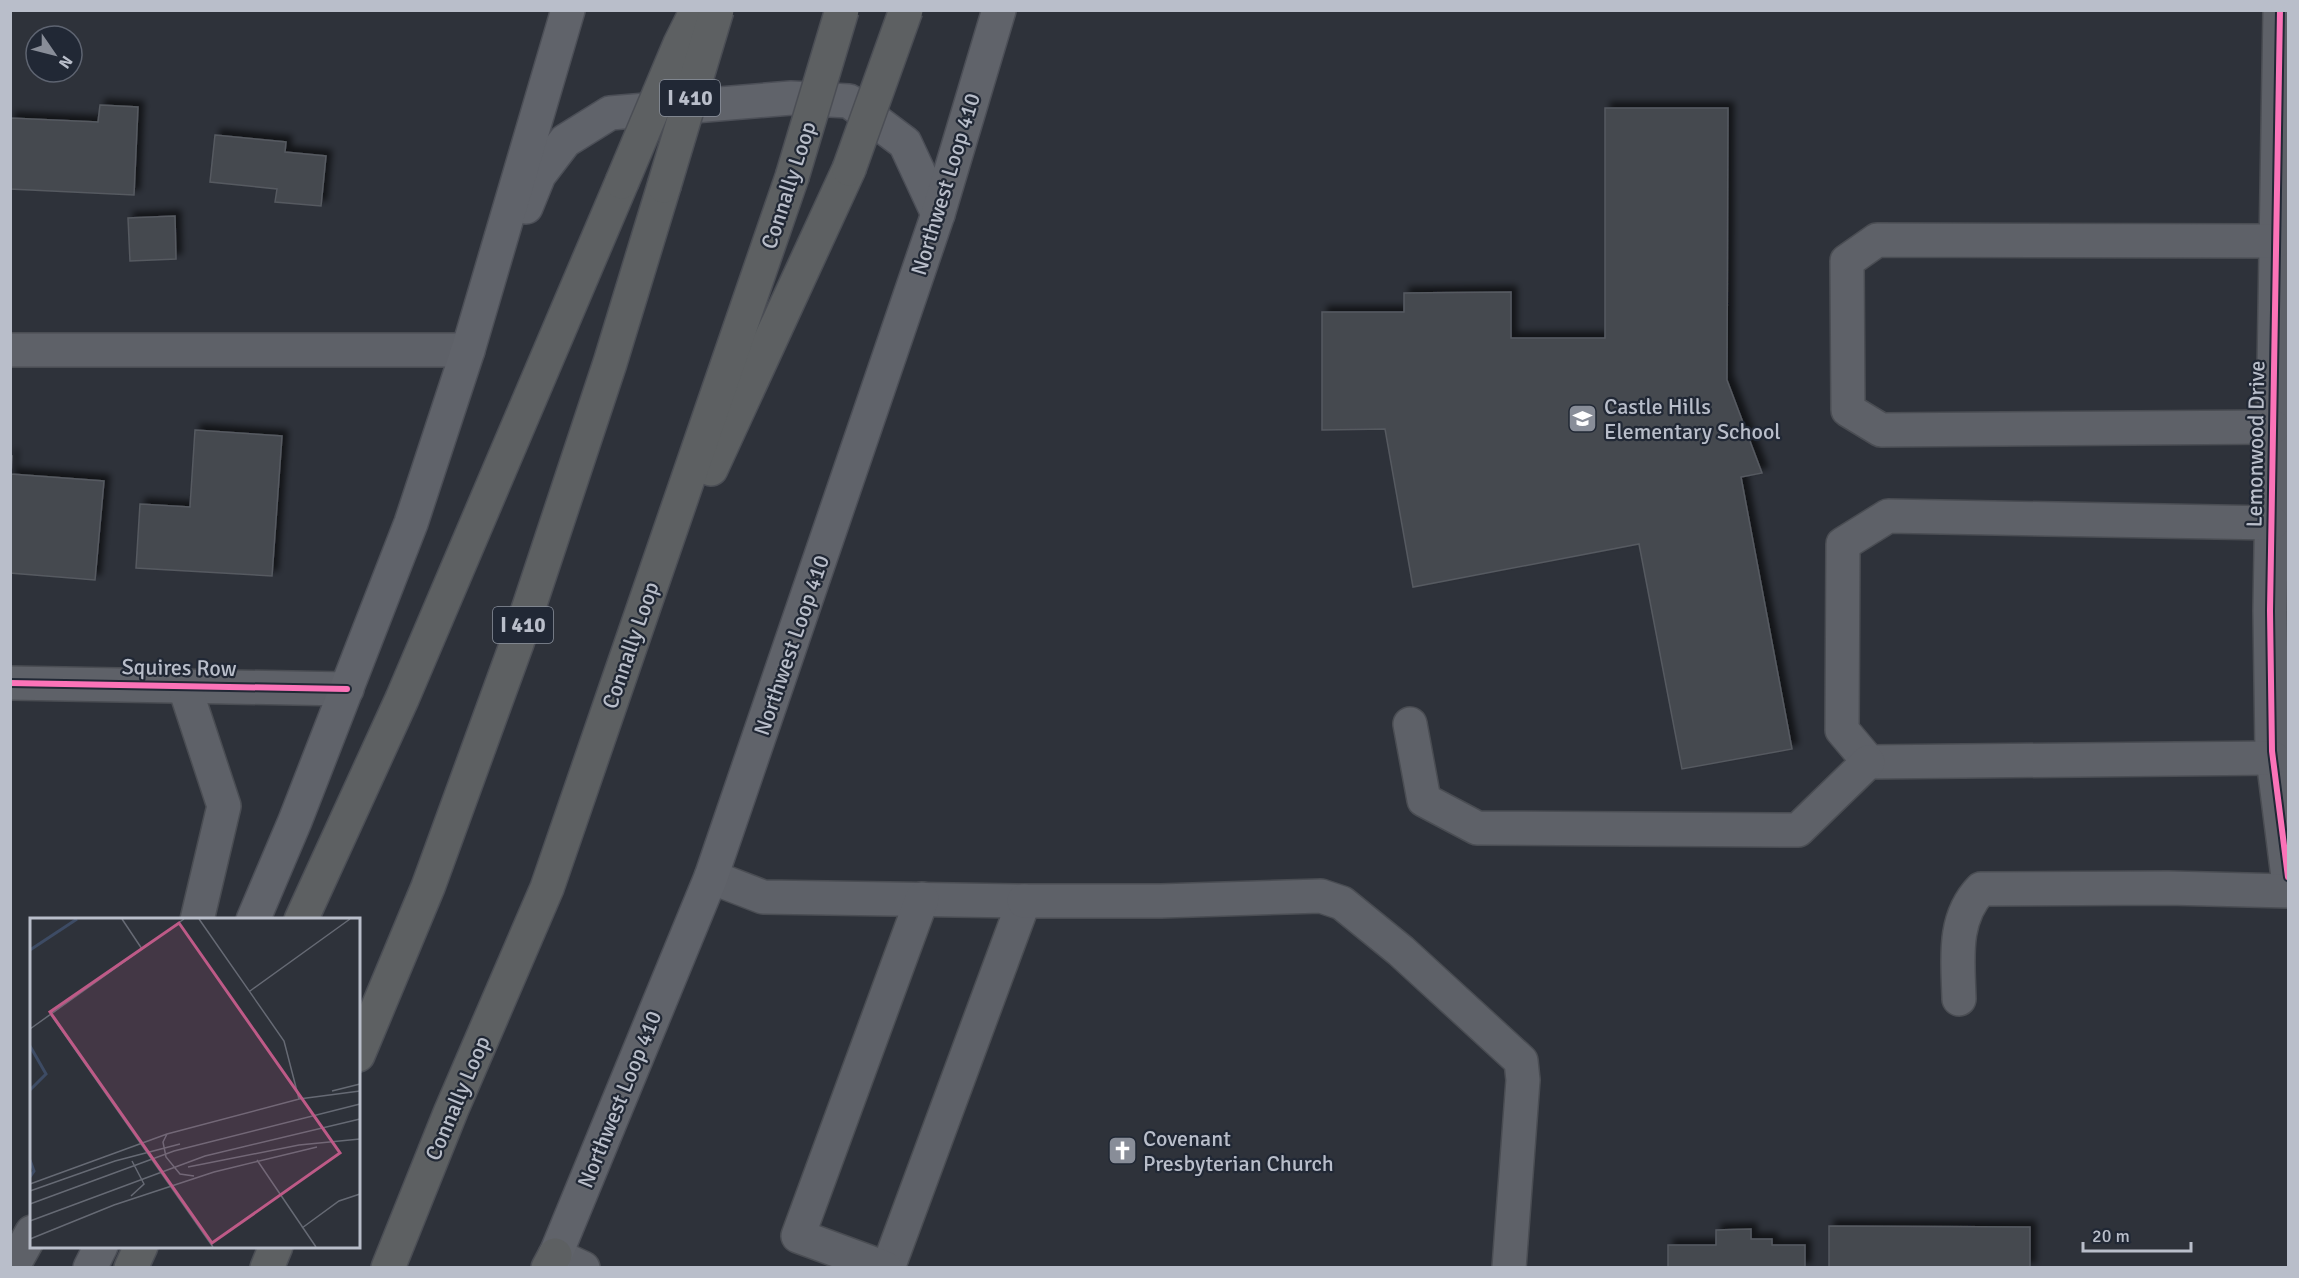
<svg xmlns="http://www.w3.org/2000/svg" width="2299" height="1278" font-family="Signika,sans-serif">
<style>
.building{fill:#45484f;stroke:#565a61;stroke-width:1.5;filter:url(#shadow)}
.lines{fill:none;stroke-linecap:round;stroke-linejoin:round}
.minor-casing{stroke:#4a4d53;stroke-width:36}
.major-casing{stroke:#4c4f57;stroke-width:36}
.highway-casing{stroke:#4b4e55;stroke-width:36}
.minor{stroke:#5e6168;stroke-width:33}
.major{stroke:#60636a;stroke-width:33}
.highway{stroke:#5d6062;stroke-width:33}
.highway-bridge-casing{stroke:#4b4e55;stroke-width:36;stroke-linecap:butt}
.highway-bridge{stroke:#5d6062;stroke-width:33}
.cycleway-casing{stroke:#212835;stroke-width:10}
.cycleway{stroke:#fb73b8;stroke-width:6}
.labels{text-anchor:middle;stroke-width:4.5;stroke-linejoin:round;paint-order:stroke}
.shield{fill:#212835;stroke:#8b919d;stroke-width:1.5}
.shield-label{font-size:21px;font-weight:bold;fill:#b9beca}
.street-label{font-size:22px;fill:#b9beca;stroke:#212835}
.poi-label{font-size:22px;fill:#b9beca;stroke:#212835;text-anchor:start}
.inset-river{fill:none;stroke:#3d4b64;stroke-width:3}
.inset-road{fill:none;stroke:#666a74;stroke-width:1.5}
.view{fill:#be5a87;fill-opacity:0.15;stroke:#be5a87;stroke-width:3}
.inset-edge{fill:none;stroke:#b9beca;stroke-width:3}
</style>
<defs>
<filter id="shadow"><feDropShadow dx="5.5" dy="-5.5" stdDeviation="3" flood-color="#0009"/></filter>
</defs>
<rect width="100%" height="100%" fill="#2e323a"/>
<!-- building -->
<g class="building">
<polygon points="100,105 138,107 134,195 10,189 10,118 98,122"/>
<polygon points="1605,108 1728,108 1727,380 1762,473 1741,477 1792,749 1682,769 1639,544 1413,587 1385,429 1322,430 1322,312 1404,312 1404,293 1511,292 1511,338 1605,338"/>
<polygon points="215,135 286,142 285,152 326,156 321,206 275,202 277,189 210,182"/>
<polygon points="175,216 176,259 130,261 128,218"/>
<polygon points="195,430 282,436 272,576 136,568 140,504 190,507"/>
<polygon points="10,456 12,456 11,474 104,481 95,580 10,573"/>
<polygon points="1829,1226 2030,1227 2030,1268 1829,1268"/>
<polygon points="1751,1229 1751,1239 1772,1239 1772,1245 1805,1245 1805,1268 1668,1268 1668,1245 1716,1245 1716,1230"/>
</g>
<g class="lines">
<defs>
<g id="minor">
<polyline points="2280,10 2270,611 2272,751 2288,877"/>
<polyline points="10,350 468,350"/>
<polyline points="2273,427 1881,430 1848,410 1847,261 1877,240 2276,241"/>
<polyline points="2272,523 1888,516 1843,544 1842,730 1869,762 2273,758"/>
<polyline points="10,683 347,689"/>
<polyline points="184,685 224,806 197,920"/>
<polyline points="1410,724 1424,800 1477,828 1798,830 1868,762"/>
<polyline points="711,877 763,897 1024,901 888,1268"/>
<polyline points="1024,901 1161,901 1321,896 1342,903 1401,951 1521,1061 1523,1080 1509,1268"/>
<path d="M1959 999C1958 960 1952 919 1981 889L2168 888 2288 891"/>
<polyline points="555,1255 583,1268"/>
<polyline points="12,1268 32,1232"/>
<polyline points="885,1268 798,1236 922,899"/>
</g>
<g id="major">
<polyline points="526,207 539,175 565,141 610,113 791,98 849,101 905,143 938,214"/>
<polyline points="253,920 295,821 411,523 468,350 568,10"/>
<polyline points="90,1268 101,1246"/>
<polyline points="550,1268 711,877 938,214 999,10"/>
</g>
<g id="highway">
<polyline points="711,469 849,169"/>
<polyline points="301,920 402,699 622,182"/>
<polyline points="358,1055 428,887 517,643 610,363 664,186"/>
<polyline points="131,1268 141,1246"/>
<polyline points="267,1268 276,1246"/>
<polyline points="388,1268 451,1111 547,888 792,177"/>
<polyline points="548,1268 555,1255"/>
</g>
</defs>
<!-- minor casing -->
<use href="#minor" class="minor-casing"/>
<!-- major casing -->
<use href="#major" class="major-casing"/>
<!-- highway casing -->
<use href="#highway" class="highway-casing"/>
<!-- minor -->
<use href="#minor" class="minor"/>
<!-- major -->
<use href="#major" class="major"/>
<!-- highway -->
<use href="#highway" class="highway"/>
<defs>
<g id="highway-bridge">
<polyline points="849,169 906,10"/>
<polyline points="792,177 842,10"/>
<polyline points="622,182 680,44 697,10"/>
<polyline points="664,186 717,10"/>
</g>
</defs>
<!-- highway-bridge casing -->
<use href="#highway-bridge" class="highway-bridge-casing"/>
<!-- highway-bridge -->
<use href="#highway-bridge" class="highway-bridge"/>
<defs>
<g id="cycleway">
<polyline points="2280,10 2270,611 2272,751 2288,877"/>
<polyline points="10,683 347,689"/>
</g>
</defs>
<!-- cycleway casing -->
<use href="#cycleway" class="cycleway-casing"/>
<!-- cycleway -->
<use href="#cycleway" class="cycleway"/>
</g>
<!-- icons -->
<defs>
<symbol id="school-square" viewBox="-11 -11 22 22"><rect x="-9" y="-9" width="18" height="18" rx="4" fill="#888d98" stroke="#212835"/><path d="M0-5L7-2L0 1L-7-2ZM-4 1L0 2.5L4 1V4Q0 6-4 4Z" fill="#fff"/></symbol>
<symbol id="church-square" viewBox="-11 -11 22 22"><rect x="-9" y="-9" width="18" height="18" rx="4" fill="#888d98" stroke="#212835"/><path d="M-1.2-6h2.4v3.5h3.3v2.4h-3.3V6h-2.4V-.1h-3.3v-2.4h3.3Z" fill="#fff"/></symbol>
</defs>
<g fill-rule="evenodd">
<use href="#school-square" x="1566" y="402" width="33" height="33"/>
<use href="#church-square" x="1106" y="1134" width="33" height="33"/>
</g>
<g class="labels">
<!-- shield labels -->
<g class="shield">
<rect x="660" y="80" width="60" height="36" rx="4.5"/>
<rect x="493" y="607" width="60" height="36" rx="4.5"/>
</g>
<g class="shield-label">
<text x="690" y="105">I 410</text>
<text x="523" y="632">I 410</text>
</g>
<!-- street labels -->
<g class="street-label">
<text transform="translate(945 184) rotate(-73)" y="8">Northwest Loop 410</text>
<text transform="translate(788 185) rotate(-72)" y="8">Connally Loop</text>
<text transform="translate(2255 444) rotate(-89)" y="8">Lemonwood Drive</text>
<text transform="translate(630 645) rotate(-71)" y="8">Connally Loop</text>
<text transform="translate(791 645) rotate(-71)" y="8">Northwest Loop 410</text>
<text transform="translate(179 667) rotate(1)" y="8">Squires Row</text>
<text transform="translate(457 1098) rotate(-67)" y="8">Connally Loop</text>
<text transform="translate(619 1099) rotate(-68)" y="8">Northwest Loop 410</text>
</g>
<!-- poi labels -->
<g class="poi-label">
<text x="1604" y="414">Castle Hills<tspan x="1604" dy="25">Elementary School</tspan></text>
<text x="1143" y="1146">Covenant<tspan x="1143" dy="25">Presbyterian Church</tspan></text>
</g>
</g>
<!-- overview -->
<g transform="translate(30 918)">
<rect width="330" height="330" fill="#2e323a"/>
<path class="inset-river" d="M0 32 47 1M0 128 16 156 0 172M0 242 4 253 0 259"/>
<path class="inset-road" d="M92 1 112 31M169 1 254 123 269 181M220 73 320 1M21 97 183 329M0 111 154 1M302 173 330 166M269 181 330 173M137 216 133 224 136 239 150 256 164 258M227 242 286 329M158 249 269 227 330 221M0 266 137 216 273 180M0 273 85 243 150 226M101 278 114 266 102 243M0 286 144 233 330 186M0 303 175 238 330 201M272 310 309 283 330 276M0 321 84 287 184 254 287 229"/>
<path class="view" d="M149 5 310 235 182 325 20 94Z"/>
<rect width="330" height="330" class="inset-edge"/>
</g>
<!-- border -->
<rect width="2299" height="1278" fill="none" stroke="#b9beca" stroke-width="24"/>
<!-- north arrow -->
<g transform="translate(54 54) rotate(125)"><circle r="28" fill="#212835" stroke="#5e6471" stroke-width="1.5"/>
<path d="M0-4.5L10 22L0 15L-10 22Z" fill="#888d98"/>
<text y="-9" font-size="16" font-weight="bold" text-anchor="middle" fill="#b9beca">N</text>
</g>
<!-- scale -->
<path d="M2083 1242v9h108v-9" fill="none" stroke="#b9beca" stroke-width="3"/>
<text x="2092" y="1242" font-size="18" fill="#b9beca" stroke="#212835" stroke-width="4.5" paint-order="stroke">20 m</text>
</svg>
